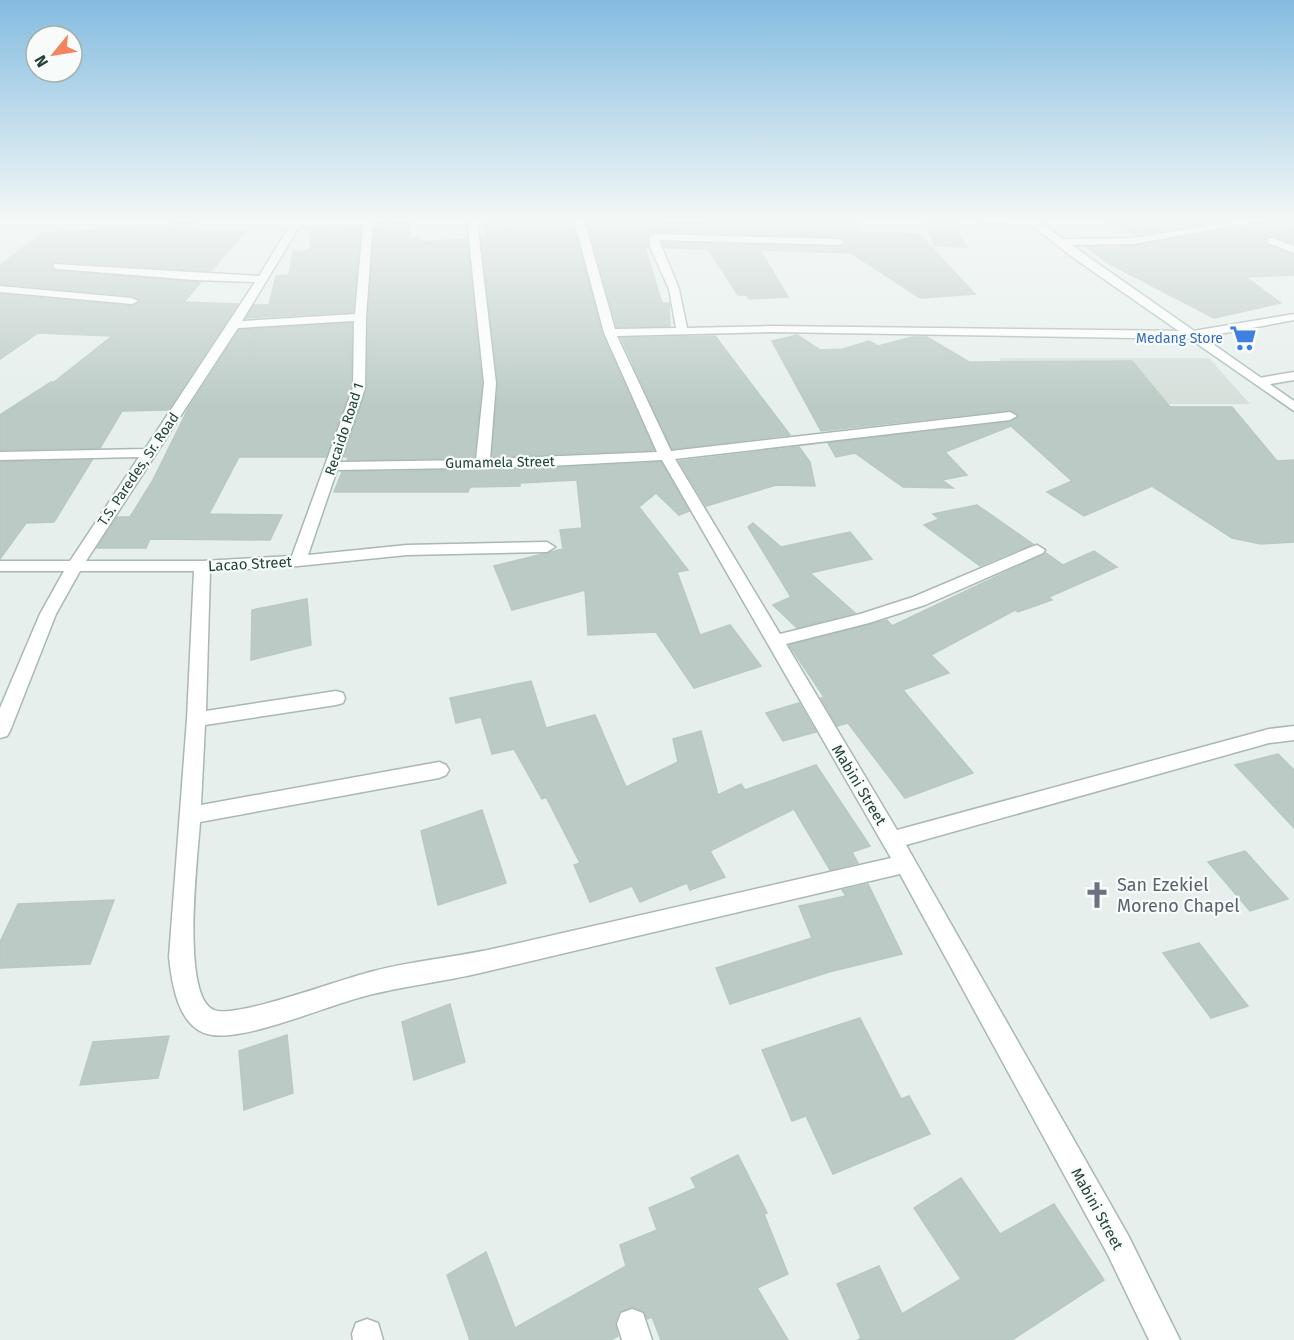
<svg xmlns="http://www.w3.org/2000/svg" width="1294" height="1340" font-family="'Fira Sans',sans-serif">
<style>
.built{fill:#d4dfda}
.building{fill:#bbcac4;stroke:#b8c9c2;stroke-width:1.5}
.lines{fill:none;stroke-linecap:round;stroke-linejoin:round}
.street-casing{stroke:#a8b8b2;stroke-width:3}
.secondary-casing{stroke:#a4bbb3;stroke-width:3}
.street{fill:#fff;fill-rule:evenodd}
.secondary{fill:#fff;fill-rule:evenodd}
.labels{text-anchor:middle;stroke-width:4.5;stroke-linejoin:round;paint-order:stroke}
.far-shop-label{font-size:14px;fill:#366cbe;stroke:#f7fbf9;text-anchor:end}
.far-street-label{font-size:14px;fill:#24423a;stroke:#f7fbf9}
.street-label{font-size:15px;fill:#24423a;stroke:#f7fbf9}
.near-worship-label{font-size:18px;fill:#5b616d;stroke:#f7fbf9;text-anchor:start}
</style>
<rect width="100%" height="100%" fill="#e6efeb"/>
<!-- built -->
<polygon class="built" points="999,358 1209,358 1250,404 1025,404"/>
<!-- building -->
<g class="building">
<polygon points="503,220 572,220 602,334 654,450 492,457 498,383 481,238 486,238 484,225 504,223"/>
<polygon points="586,220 705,223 706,220 850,220 850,224 857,224 859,232 919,234 975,294 920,298 851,253 760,250 788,297 749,299 746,295 738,295 708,249 665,248 662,242 839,247 846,241 839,237 654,232 648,235 648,247 645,247 662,303 669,303 670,326 617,327"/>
<polygon points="927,220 954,220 966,247 934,246"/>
<polygon points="1106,220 1227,220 1137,235"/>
<polygon points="1272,220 1294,220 1294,244 1273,236 1266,239 1267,245 1294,255 1294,275 1246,277 1281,303 1214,318 1110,264 1086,247 1134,246"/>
<polygon points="409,222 410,238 419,237 419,242 467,239 482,383 474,458 347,460 348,457 344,457 367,388 368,317 375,225"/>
<polygon points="194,223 190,232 246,231 211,271 54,262 52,264 52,269 58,271 201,282 184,302 238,304 168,410 122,411 100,448 0,450 0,415 51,382 54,382 112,336 38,333 0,359 0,294 132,306 140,302 132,296 0,284 0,265 43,233"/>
<polygon points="361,226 353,312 246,318 254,305 269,305 276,276 289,275 293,252 310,250 311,229"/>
<polygon points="352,323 351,388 326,457 239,457 209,514 282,515 270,540 150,539 146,548 97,548 117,517 130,517 153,480 188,409 239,330"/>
<polygon points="797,335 820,350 843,349 869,341 878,346 912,337 927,337 969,362 1132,361 1170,407 1232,407 1277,461 1294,460 1294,542 1261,544 1232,538 1152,486 1084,516 1047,492 1072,481 1011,426 945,452 967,475 942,480 953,488 903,487 855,453 836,457 828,443 1010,422 1019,415 1010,410 821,431 772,341"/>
<polygon points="715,336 790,435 672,449 621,338"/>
<polygon points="799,447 810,462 815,486 776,485 706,506 679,461"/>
<polygon points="92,460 54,522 26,523 0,559 0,462"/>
<polygon points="661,462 689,511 679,515 656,493 639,507 688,570 677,572 700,635 730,625 761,666 694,688 656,632 588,635 585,590 512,610 494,566 563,549 560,530 582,528 577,480 520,483 520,486 470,487 468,492 334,492 342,472 530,469"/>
<polygon points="977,505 1033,544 980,566 924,525 939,519 933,514"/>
<polygon points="753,523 781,547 850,532 872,559 810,573 855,613 797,628 773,605 791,597 748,527"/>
<polygon points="1094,551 1117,567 1049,597 1052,600 1018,612 1015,610 931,655 949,673 903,690 973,773 905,798 848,723 837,726 821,698 824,697 789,645 887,620 892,626 1046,553 1063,565"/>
<polygon points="307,599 311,645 251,660 252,610"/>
<polygon points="531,681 546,728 595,715 626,787 678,762 673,739 701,731 718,795 741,784 745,790 816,765 870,846 852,852 858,863 830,870 794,809 710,851 725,877 690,890 687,883 640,902 632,886 590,902 574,865 580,863 546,797 542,799 514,749 492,754 481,717 456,723 450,698"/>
<polygon points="799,703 816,732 783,741 766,713"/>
<polygon points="1278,754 1294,770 1294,828 1235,765"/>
<polygon points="482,810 506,883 438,905 421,831"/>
<polygon points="1245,851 1288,899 1250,911 1208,862"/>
<polygon points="868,884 902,954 829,972 730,1004 716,968 812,938 799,906 846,896 842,890"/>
<polygon points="114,900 90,964 0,968 0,942 18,904"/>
<polygon points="1199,943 1248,1006 1211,1018 1163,953"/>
<polygon points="450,1004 465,1062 414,1080 402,1022"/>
<polygon points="860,1018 901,1099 909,1096 930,1134 833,1174 806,1116 792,1121 762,1050"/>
<polygon points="287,1035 293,1093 244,1110 239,1051"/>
<polygon points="169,1036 158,1078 80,1085 93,1042"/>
<polygon points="738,1155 767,1213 764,1214 788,1274 757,1288 788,1340 661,1340 652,1317 647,1319 644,1311 633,1307 619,1312 615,1323 618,1336 611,1340 470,1340 447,1275 486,1252 515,1328 626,1266 620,1245 657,1230 649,1208 696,1188 691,1178"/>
<polygon points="961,1178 1000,1234 1054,1204 1104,1280 1012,1340 858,1340 861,1338 837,1284 879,1266 902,1314 961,1279 914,1208"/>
</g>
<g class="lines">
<defs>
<g id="street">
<path d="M293 220H387L373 223 366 317 365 388 340 462 476 460 484 383 467 220H477L496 383 490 459 657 452 604 333 574 220H584L615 329 676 328 669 289 650 247 649 237 654 234 839 239 844 242 839 245 659 240 679 289 687 328 773 326 1193 331 1294 314V320L1193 339 773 332 617 336 671 451 1010 412 1017 416 1010 420 675 459 780 634 860 614 913 597 1031 547 1037 545 1045 550 1043 553 925 605 869 623 786 644 897 830 1269 729 1294 726V740L1269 743 906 845 1128 1235 1180 1340H1149L1108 1255 900 874C760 907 620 940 480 973 442 982 403 986 365 996 326 1006 249 1040 212 1035 178 1030 172 984 169 957L187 719 194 571H80L56 614 10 731 7 736 0 738V708L40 614 64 571H0V561H70L139 457 0 460V452L145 449 255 282 194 280 58 269 54 268V264L259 276ZM363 224 355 314 242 321 299 227ZM354 321 353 388 292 556 202 561H86L238 328ZM662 460 891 858C759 888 628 918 497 948 453 958 406 961 363 974 336 981 234 1019 214 1010 180 996 198 856 200 822L439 778 446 775 449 770 446 765 439 762 201 805 205 725 336 705 343 703 345 698 343 693 336 691 206 711 210 571 298 566 407 555 547 552 555 547 547 542 407 545 308 555 337 470 530 467Z"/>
<polygon points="979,220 1036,220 1037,221 1032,224 984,223"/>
<polygon points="1243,220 1264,220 1134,244 1059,245 1054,242 1059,239 1134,238"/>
<polygon points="1272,238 1294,246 1294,253 1268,243 1268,239"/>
<polygon points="0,286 132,298 138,301 132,304 0,292"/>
<polygon points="1294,372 1294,380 1259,386 1253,382 1259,378"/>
<polygon points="632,1309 643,1313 652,1340 622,1340 617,1324 621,1313"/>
<polygon points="367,1319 378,1323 383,1340 353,1340 352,1334 356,1323"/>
</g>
<polygon id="secondary" points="1025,220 1036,220 1294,401 1294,411 1075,259"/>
</defs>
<!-- street casing -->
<use href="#street" class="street-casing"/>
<!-- secondary casing -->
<use href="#secondary" class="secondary-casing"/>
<!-- street -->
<use href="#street" class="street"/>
<!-- secondary -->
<use href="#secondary" class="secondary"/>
</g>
<!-- sky -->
<linearGradient id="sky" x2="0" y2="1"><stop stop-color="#84bce0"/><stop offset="0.54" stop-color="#f4f8f6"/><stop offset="1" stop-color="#f4f8f6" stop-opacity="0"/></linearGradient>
<rect width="1294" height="407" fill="url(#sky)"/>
<!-- icons -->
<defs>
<symbol id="supermarket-bare" viewBox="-9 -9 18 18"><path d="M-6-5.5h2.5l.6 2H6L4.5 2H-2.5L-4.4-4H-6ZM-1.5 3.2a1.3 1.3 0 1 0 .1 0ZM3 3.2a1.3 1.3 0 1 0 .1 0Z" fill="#3f7fe0" stroke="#f7fbf9" stroke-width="2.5" paint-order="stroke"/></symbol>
<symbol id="church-bare" viewBox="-9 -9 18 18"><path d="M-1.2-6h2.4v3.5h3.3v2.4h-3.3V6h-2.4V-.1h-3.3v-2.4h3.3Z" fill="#6b7280" stroke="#f7fbf9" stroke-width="2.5" paint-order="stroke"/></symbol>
</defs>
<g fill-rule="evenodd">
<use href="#supermarket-bare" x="1224" y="319" width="38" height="38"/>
<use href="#church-bare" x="1078" y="876" width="38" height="38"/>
</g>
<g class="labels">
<!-- far-shop labels -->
<g class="far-shop-label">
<text x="1223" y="343">Medang Store</text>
</g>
<!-- far-street labels -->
<g class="far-street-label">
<text transform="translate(344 429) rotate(-72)" y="5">Recaido Road 1</text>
<text transform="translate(500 462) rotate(-1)" y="5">Gumamela Street</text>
<text transform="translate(138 469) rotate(-56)" y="5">T.S. Paredes, Sr. Road</text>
</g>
<!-- street labels -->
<g class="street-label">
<text transform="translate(250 564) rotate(-3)" y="5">Lacao Street</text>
<text transform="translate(859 785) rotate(59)" y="5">Mabini Street</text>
<text transform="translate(1097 1209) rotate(61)" y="5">Mabini Street</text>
</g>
<!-- near-worship labels -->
<g class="near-worship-label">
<text x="1117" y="891">San Ezekiel<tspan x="1117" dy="21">Moreno Chapel</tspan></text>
</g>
</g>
<!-- north arrow -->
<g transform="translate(54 54) rotate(240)"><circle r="28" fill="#f7fbf9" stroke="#a3b1ad" stroke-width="1.5"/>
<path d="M0-4.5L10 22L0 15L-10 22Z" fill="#f4845f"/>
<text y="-9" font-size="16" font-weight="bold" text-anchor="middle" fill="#24423a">N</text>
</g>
</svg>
